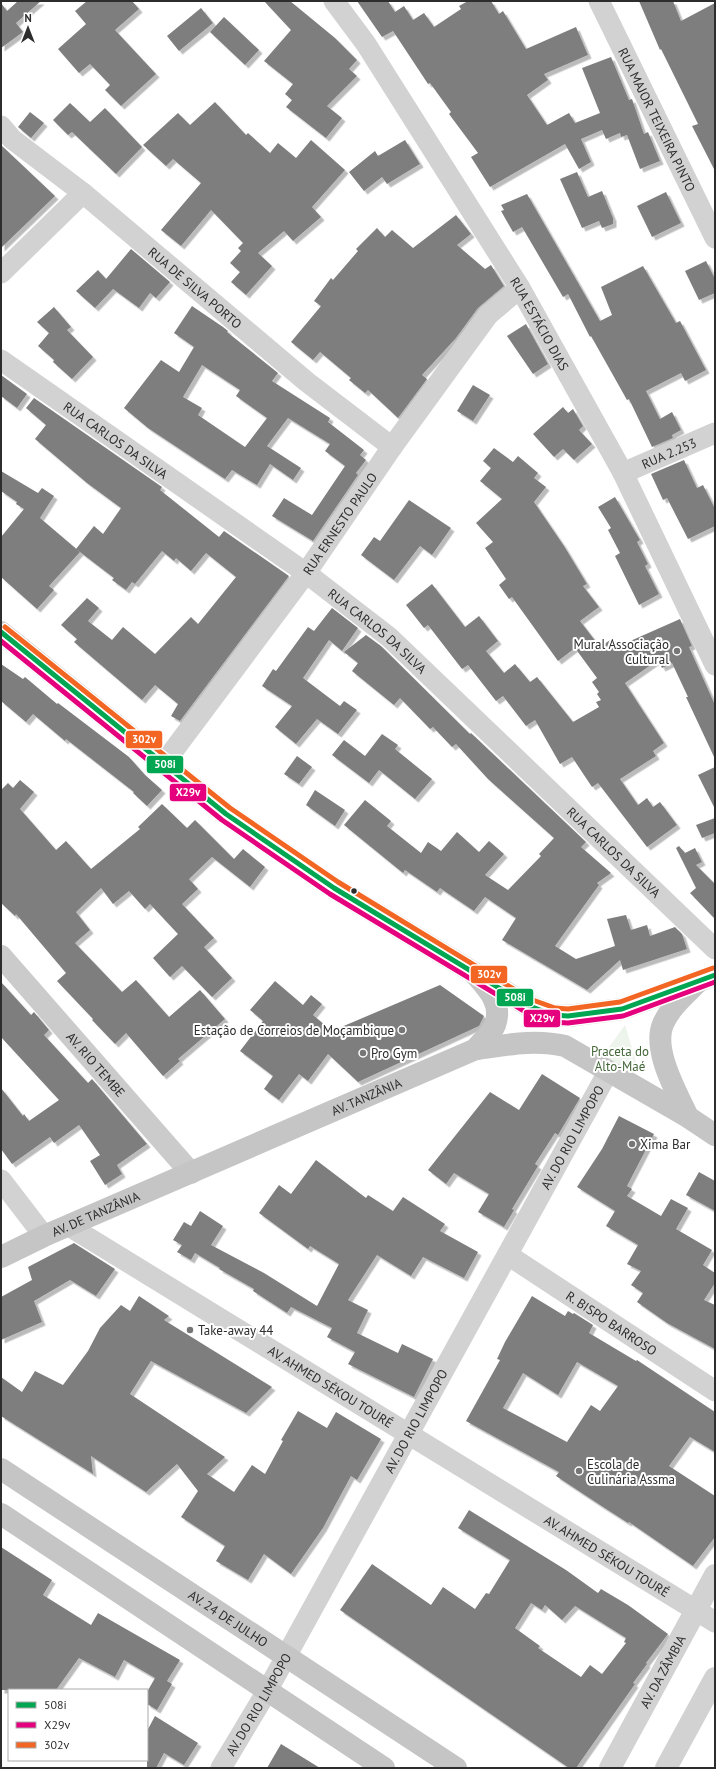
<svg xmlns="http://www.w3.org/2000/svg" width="716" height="1769" font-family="'PT Sans',sans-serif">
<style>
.green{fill:#edf4eb}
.building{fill:#7e7e7e;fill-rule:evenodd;filter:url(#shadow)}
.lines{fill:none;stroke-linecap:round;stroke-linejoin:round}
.minor{stroke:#d2d2d2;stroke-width:21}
.tertiary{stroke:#d2d2d2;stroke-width:22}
.secondary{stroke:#cbcbcb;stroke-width:22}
.primary{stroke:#c5c5c5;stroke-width:22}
.bus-1-casing{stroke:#fff;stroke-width:8}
.bus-2-casing{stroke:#fff;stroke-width:8}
.bus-3-casing{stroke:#fff;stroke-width:8}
.bus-1{stroke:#00a651;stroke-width:5}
.bus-2{stroke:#e5007d;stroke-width:5}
.bus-3{stroke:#f26522;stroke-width:5}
.poi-dot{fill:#767676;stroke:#fff;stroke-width:1.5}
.bus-dot{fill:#2d2d2d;stroke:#fff;stroke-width:1.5}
.labels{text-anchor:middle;stroke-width:4;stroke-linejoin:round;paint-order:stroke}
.street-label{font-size:13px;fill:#2d2d2d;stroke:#fff}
.poi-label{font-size:13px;fill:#2d2d2d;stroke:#fff;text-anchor:start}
.park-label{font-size:13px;fill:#45683a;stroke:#fff}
.line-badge{stroke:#fff;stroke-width:1.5}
.badge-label{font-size:11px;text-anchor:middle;font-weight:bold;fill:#fff}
</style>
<defs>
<filter id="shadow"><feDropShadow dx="3.5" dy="3.5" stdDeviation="0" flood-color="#0004"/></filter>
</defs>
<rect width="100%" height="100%" fill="#fff"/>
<!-- green -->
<polygon class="green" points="625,1025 637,1065 633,1076 597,1064"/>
<!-- building -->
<g class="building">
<polygon points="18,1 41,1 16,23 23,32 1,48 1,3 7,11"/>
<polygon points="87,1 132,1 139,9 115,30 156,74 121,106 105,90 110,85 90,64 79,73 58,49 86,24 75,11"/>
<polygon points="264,1 290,1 335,38 357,60 349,69 357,76 327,106 342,118 326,138 286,107 292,100 285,94 293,84 264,61 291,30"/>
<polygon points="357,1 388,1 395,12 404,6 413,20 424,13 434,27 461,9 459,6 468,1 491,1 499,14 503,11 526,49 576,27 588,55 544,74 548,80 527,95 547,125 569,113 575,123 600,113 582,68 611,57 629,100 632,99 644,134 648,132 660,161 640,169 627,135 621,137 620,133 606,139 602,130 581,139 591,162 579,169 565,144 490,187 471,157 478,153 449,114 451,112 430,83 428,84 393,31 382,37"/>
<polygon points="639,1 673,1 681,21 715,3 715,171 692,126 698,124 661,49 660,50"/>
<polygon points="201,8 213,23 179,51 167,36"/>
<polygon points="224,17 259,50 245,65 210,32"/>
<polygon points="215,102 246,135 248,133 270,153 278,143 296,158 311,140 345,170 312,207 321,217 293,241 284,231 258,253 272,266 246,295 231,282 240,272 230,263 241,251 238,248 243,243 211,210 181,246 161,230 201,183 173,159 166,166 143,145 178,113 190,125"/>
<polygon points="70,103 90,122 105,108 142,147 116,174 72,132 68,135 53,120"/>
<polygon points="30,112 44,123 31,138 18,127"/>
<polygon points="405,140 420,164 387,184 382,177 364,191 349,172 375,151 378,156"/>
<polygon points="1,145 55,196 1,248"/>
<polygon points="577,172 588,197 602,191 613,218 613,224 602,228 599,221 582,228 560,179"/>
<polygon points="666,192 681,223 652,237 637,206"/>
<polygon points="527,194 600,321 612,315 601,287 643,266 676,323 680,321 706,370 685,381 681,373 646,391 660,419 672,412 681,430 672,435 673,438 652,447 629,399 627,400 591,336 590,337 568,294 563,297 522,227 513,232 501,211 504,210 501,205"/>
<polygon points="456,215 471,234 457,245 485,269 491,265 504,286 478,308 456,338 422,375 427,379 398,418 368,390 365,393 349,380 351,378 320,352 313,360 291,342 321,306 314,301 331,278 333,280 358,251 356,249 377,228 385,237 392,230 413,248"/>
<polygon points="131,249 170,282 156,298 150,293 139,308 113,289 95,308 76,291 98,270 106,279"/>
<polygon points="706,261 715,279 715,293 699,300 685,271"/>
<path d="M192 306 223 327 228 331 227 332 278 373 272 381 330 418 328 422 364 450 360 455 366 460 356 473 358 475 313 541 272 516 284 498 312 515 345 466 325 451 330 444 288 418 267 446 301 468 293 480 270 464 257 485 232 470 225 479 148 428 124 408 161 360 179 372 194 347 174 333ZM202 365 240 390 236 396 267 418 245 447 198 415 202 408 183 397Z"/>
<polygon points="54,307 71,327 67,330 93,357 72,379 53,362 54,360 38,346 49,333 37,322"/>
<polygon points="526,324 548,364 533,374 507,336"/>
<polygon points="1,375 27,394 17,408 1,396"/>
<polygon points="473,385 490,395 473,421 457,411"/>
<polygon points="34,398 162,487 160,490 219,537 224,531 289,576 180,721 171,716 178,704 155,685 142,700 74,642 77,639 61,625 87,598 99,608 88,621 112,640 123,627 155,654 191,617 198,624 236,577 206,553 191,571 176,558 174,561 162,551 135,584 132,582 126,590 112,580 114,578 76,549 94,526 103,534 121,508 87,483 35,439 46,425 26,408"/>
<polygon points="563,407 568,413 573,409 583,426 579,430 592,444 574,460 563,449 554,457 533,434"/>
<polygon points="494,448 513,462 518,456 538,473 534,478 546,487 534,502 564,546 587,584 583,586 599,607 580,621 600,647 613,638 619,646 680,619 692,646 689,647 715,705 715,759 686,697 688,697 672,663 662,668 658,660 625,683 664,743 653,751 656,756 620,779 638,805 647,798 653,807 660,802 677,825 647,847 598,783 592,787 572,757 560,764 535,720 526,726 503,696 496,701 468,665 462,669 428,625 424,628 406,605 432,584 465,627 479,616 498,641 486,651 504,673 515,664 530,682 537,677 573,722 599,707 596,702 601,700 597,694 599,692 592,682 597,678 575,648 558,661 512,597 509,599 499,585 506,579 485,548 493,542 476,523 502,499 480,481 491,468 483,461"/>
<polygon points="684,460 697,488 703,485 715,509 715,526 688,539 667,498 663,500 651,474"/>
<polygon points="1,471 38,493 42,488 54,496 40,518 80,552 49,586 54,590 37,609 1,577 1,537 24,509 16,504 17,502 1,491"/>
<polygon points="615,497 640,540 637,542 648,564 645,566 659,594 639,605 615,556 620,553 608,530 611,528 598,507"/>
<polygon points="409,500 451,528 432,555 420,546 394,580 361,555 374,537 380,541"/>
<polygon points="332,608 358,628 342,651 329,640 303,678 340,706 344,701 357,710 338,734 317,719 296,744 275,727 292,706 262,686 273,669 276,671 308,627 314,631"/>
<polygon points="366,635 381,646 470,734 471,733 586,842 581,847 611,873 597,883 599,885 555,946 576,959 615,946 607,919 626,915 631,930 647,925 650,936 675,927 682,934 687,949 623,970 620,960 587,990 502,940 516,918 485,897 474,911 440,888 437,892 405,870 403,873 344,825 365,800 391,821 387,826 421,853 428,842 441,851 457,832 479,852 489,841 504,854 485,875 508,890 541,856 539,854 554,838 488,779 456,744 452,747 433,727 430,729 400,698 394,705 352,671 358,663 344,652"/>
<polygon points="1,664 23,679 25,677 57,704 58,703 129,757 145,775 162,790 147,806 133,793 134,792 66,739 65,741 33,714 26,722 1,701"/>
<polygon points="382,734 398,745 395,749 432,779 415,799 379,770 369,783 332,755 344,740 365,756"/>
<polygon points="297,756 312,767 299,784 284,774"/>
<polygon points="715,767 715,809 698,775"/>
<polygon points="20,780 34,792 20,809 56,850 66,841 91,869 140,829 138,827 162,804 187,828 195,820 234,859 243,849 265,867 250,887 212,857 189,879 198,889 182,904 214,938 204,947 232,978 212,997 182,966 170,977 153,958 178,934 150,904 145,909 129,891 113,904 101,888 76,912 90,930 75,943 122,992 136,980 169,1017 200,990 225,1019 178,1059 180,1061 163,1076 126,1033 115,1044 92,1020 93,1019 57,981 66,973 16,914 15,916 1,903 1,790 8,783 13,788"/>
<polygon points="315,790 345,810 335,826 306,805"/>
<polygon points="715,818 715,833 702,838 696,825"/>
<polygon points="679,846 685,853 695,848 702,862 696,865 715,884 715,919 690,893 696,888 676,848"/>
<polygon points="275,981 303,1005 311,995 322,1004 313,1015 332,1031 440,985 484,1016 479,1026 358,1082 328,1054 308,1081 299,1074 279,1100 264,1089 273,1076 240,1051 263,1021 250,1010"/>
<polygon points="1,982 31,1015 34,1012 49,1030 44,1035 88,1083 92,1079 147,1144 117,1165 122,1174 105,1185 90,1161 100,1155 79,1125 54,1143 50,1137 12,1164 1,1149 1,1088 23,1116 24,1114 29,1121 59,1100 1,1037"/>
<polygon points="542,1074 580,1098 558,1135 555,1133 535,1164 538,1166 512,1209 514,1210 504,1227 478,1212 489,1194 454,1173 446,1184 428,1170 490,1092 519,1110"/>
<polygon points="619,1116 654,1134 627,1186 632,1189 627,1196 661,1216 671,1199 688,1208 676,1229 712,1250 703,1265 715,1273 715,1283 704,1300 715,1305 715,1349 667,1323 637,1302 643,1293 631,1285 641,1271 627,1264 638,1245 606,1226 615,1211 577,1187 602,1149"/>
<polygon points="316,1160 366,1198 368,1195 393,1211 403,1197 445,1224 440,1231 478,1252 464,1278 423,1257 411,1276 377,1255 348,1300 368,1310 357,1333 398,1353 402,1344 433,1359 414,1397 348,1364 355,1352 327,1337 332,1328 291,1307 287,1313 253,1291 254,1289 219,1269 220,1268 195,1253 191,1260 177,1252 182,1245 173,1240 184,1222 191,1226 200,1211 223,1226 211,1245 264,1273 317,1306 339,1264 310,1246 308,1249 259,1213 279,1185 291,1194"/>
<polygon points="699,1172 715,1181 715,1211 686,1195"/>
<polygon points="74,1243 115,1269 96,1296 70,1280 34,1301 42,1322 1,1340 1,1297 32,1280 28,1267"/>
<polygon points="139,1296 169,1316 164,1320 272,1387 246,1413 151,1361 130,1394 225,1457 207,1474 234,1492 252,1465 265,1474 283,1441 281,1440 298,1411 327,1428 336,1412 381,1439 357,1480 351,1476 323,1528 291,1574 264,1554 248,1580 216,1561 225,1546 181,1517 198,1491 177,1464 146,1492 91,1456 93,1474 1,1416 1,1377 22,1392 35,1371 63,1385 88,1351 100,1328 121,1305 130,1311"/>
<path d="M532 1296 565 1316 568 1311 573 1314 574 1313 593 1325 589 1333 636 1361 637 1360 715 1412V1452L690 1437 669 1466 715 1496V1537L693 1566 629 1522 628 1523 600 1505 556 1476 559 1472 466 1421 500 1360 497 1359 505 1342ZM577 1362 618 1386 600 1411 591 1405 567 1442 503 1408 523 1373 558 1395Z"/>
<path d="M469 1510 566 1570 598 1593 601 1589 628 1605 668 1634 646 1663 647 1664 633 1683 635 1684 576 1768H569L340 1610 372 1564 431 1605 443 1587 475 1609 486 1593 489 1594 510 1560 458 1528ZM531 1603 542 1610 545 1605 562 1620 575 1606 626 1638 624 1642 626 1643 602 1674 590 1665 581 1677 538 1648 540 1646 515 1628Z"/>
<polygon points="1,1547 52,1580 43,1595 91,1625 98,1613 180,1660 167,1681 172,1684 157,1710 147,1704 147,1692 155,1678 124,1660 115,1677 79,1658 56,1690 1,1690"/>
<polygon points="155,1716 198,1743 184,1765 164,1753 156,1768 147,1768 147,1731"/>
<polygon points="281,1744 320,1768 267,1768"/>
</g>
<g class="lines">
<!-- minor -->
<g class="minor">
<path id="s1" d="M334 1 366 44 520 288 623 473 715 665"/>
<path id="s2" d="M599 1 715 238"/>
<path id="s3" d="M1 126 12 139 83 193 307 382 392 447"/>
<polyline points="1,273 83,193"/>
<path id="s4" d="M1 360 306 573 389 637 715 949"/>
<path id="s5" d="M623 473 715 433"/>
<path id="s6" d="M164 763 306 573 392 447 488 315 520 288"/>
<polyline points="1,1180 44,1236"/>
<path id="s7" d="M69 1226 715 1622"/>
<path id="s8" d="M508 1255 715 1391"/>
<path id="s9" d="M221 1768 267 1691 608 1072"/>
</g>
<!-- tertiary -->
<g class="tertiary">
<path id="s10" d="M610 1768 715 1575"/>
<polyline points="666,1768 715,1678"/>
</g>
<!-- secondary -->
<g class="secondary">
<polyline points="1,632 226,814 334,888 527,1005 553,1015 568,1016 622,1009 715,975"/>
<path id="s11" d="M1 956 191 1173"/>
</g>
<!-- primary -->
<g class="primary">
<path d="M474 973C487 988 503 1003 495 1025 492 1033 481 1042 476 1049"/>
<path d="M688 1117C677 1093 652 1050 663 1024 671 1006 686 994 699 981"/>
<path id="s12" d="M1 1257 44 1236 476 1049C506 1045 535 1039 565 1046L688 1117 715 1135"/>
<path id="s13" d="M1 1469 456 1768"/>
<polyline points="1,1514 384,1768"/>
</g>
<defs>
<polyline id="bus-1" points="1,632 226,814 334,888 527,1005 553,1015 568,1016 622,1009 715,975"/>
<polyline id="bus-2" points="1,641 222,820 330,894 524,1011 551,1022 568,1023 623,1016 715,982"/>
<polyline id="bus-3" points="5,627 230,808 338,882 530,999 555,1008 568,1009 620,1002 713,968"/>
</defs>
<!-- bus-1 casing -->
<use href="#bus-1" class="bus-1-casing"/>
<!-- bus-2 casing -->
<use href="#bus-2" class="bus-2-casing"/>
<!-- bus-3 casing -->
<use href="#bus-3" class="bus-3-casing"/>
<!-- bus-1 -->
<use href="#bus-1" class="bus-1"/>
<!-- bus-2 -->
<use href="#bus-2" class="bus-2"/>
<!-- bus-3 -->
<use href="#bus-3" class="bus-3"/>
</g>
<!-- markers -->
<g class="poi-dot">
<circle cx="677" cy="651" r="4"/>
<circle cx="402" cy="1030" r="4"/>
<circle cx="363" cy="1053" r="4"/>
<circle cx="632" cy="1144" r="4"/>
<circle cx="190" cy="1330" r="4"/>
<circle cx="579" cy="1471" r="4"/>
</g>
<circle class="bus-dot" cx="354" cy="891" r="3.5"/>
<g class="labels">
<!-- street labels -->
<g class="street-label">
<text dy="5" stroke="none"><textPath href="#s2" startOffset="132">RUA MAJOR TEIXEIRA PINTO</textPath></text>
<text dy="5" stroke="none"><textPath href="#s3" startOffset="253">RUA DE SILVA PORTO</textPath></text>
<text dy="5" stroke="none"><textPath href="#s1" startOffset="383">RUA ESTÁCIO DIAS</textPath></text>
<text dy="5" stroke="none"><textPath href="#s4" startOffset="140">RUA CARLOS DA SILVA</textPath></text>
<text dy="5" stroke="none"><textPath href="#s5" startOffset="50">RUA 2.253</textPath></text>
<text dy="5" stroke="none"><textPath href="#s6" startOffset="297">RUA ERNESTO PAULO</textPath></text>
<text dy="5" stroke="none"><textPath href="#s4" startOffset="464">RUA CARLOS DA SILVA</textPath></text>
<text dy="5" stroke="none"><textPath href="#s4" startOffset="788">RUA CARLOS DA SILVA</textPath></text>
<text dy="5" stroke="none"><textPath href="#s11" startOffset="144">AV. RIO TEMBE</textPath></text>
<text dy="5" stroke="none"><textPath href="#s12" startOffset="399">AV. TANZÂNIA</textPath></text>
<text dy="5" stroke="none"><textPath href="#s9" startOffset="722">AV. DO RIO LIMPOPO</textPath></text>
<text dy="5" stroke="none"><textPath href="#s12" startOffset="104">AV. DE TANZÂNIA</textPath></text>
<text dy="5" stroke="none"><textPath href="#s8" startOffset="124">R. BISPO BARROSO</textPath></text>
<text dy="5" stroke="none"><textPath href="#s7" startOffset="307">AV. AHMED SÉKOU TOURÉ</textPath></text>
<text dy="5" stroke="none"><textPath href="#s9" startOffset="398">AV. DO RIO LIMPOPO</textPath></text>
<text dy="5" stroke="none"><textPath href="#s7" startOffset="631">AV. AHMED SÉKOU TOURÉ</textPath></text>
<text dy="5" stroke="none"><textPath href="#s13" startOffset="272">AV. 24 DE JULHO</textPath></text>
<text dy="5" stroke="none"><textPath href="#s10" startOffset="110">AV. DA ZÂMBIA</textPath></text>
<text dy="5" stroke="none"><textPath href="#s9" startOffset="74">AV. DO RIO LIMPOPO</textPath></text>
</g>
<!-- poi labels -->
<g class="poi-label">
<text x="669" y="649" text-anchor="end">Mural Associação<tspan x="669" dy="15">Cultural</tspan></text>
<text x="394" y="1035" text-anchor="end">Estação de Correios de Moçambique</text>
<text x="371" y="1058">Pro Gym</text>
<text x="640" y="1149">Xima Bar</text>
<text x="198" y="1335">Take-away 44</text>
<text x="587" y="1469">Escola de<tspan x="587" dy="15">Culinária Assma</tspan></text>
</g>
<!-- park labels -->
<g class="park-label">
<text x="620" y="1056">Praceta do<tspan x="620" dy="15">Alto-Maé</tspan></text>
</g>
</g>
<g class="line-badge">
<rect x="125" y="730" width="38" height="19" rx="4" fill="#f26522"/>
<rect x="146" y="755" width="38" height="19" rx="4" fill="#00a651"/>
<rect x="169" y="783" width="38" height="19" rx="4" fill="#e5007d"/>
<rect x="470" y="965" width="38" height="19" rx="4" fill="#f26522"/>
<rect x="496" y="988" width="38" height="19" rx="4" fill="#00a651"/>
<rect x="523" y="1009" width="38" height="19" rx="4" fill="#e5007d"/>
</g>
<g class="badge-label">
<text x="144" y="743">302v</text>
<text x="165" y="768">508i</text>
<text x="188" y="796">X29v</text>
<text x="489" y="978">302v</text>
<text x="515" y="1001">508i</text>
<text x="542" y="1022">X29v</text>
</g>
<!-- border -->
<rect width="716" height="1769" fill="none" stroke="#2d2d2d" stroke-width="4"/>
<!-- legend -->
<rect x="8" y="1689" width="140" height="72" fill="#ffffff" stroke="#ababab"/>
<rect x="16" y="1702" width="20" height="6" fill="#00a651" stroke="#ababab"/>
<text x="44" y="1709" font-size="12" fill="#2d2d2d">508i</text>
<rect x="16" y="1722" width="20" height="6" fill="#e5007d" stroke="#ababab"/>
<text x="44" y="1729" font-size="12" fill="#2d2d2d">X29v</text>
<rect x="16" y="1742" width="20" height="6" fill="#f26522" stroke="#ababab"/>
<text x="44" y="1749" font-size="12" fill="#2d2d2d">302v</text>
<!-- north arrow -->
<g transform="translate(28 28)" stroke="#ffffff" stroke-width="3" paint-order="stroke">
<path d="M0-3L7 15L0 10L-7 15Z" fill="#2d2d2d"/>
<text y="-6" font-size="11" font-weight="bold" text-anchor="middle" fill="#2d2d2d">N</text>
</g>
</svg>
